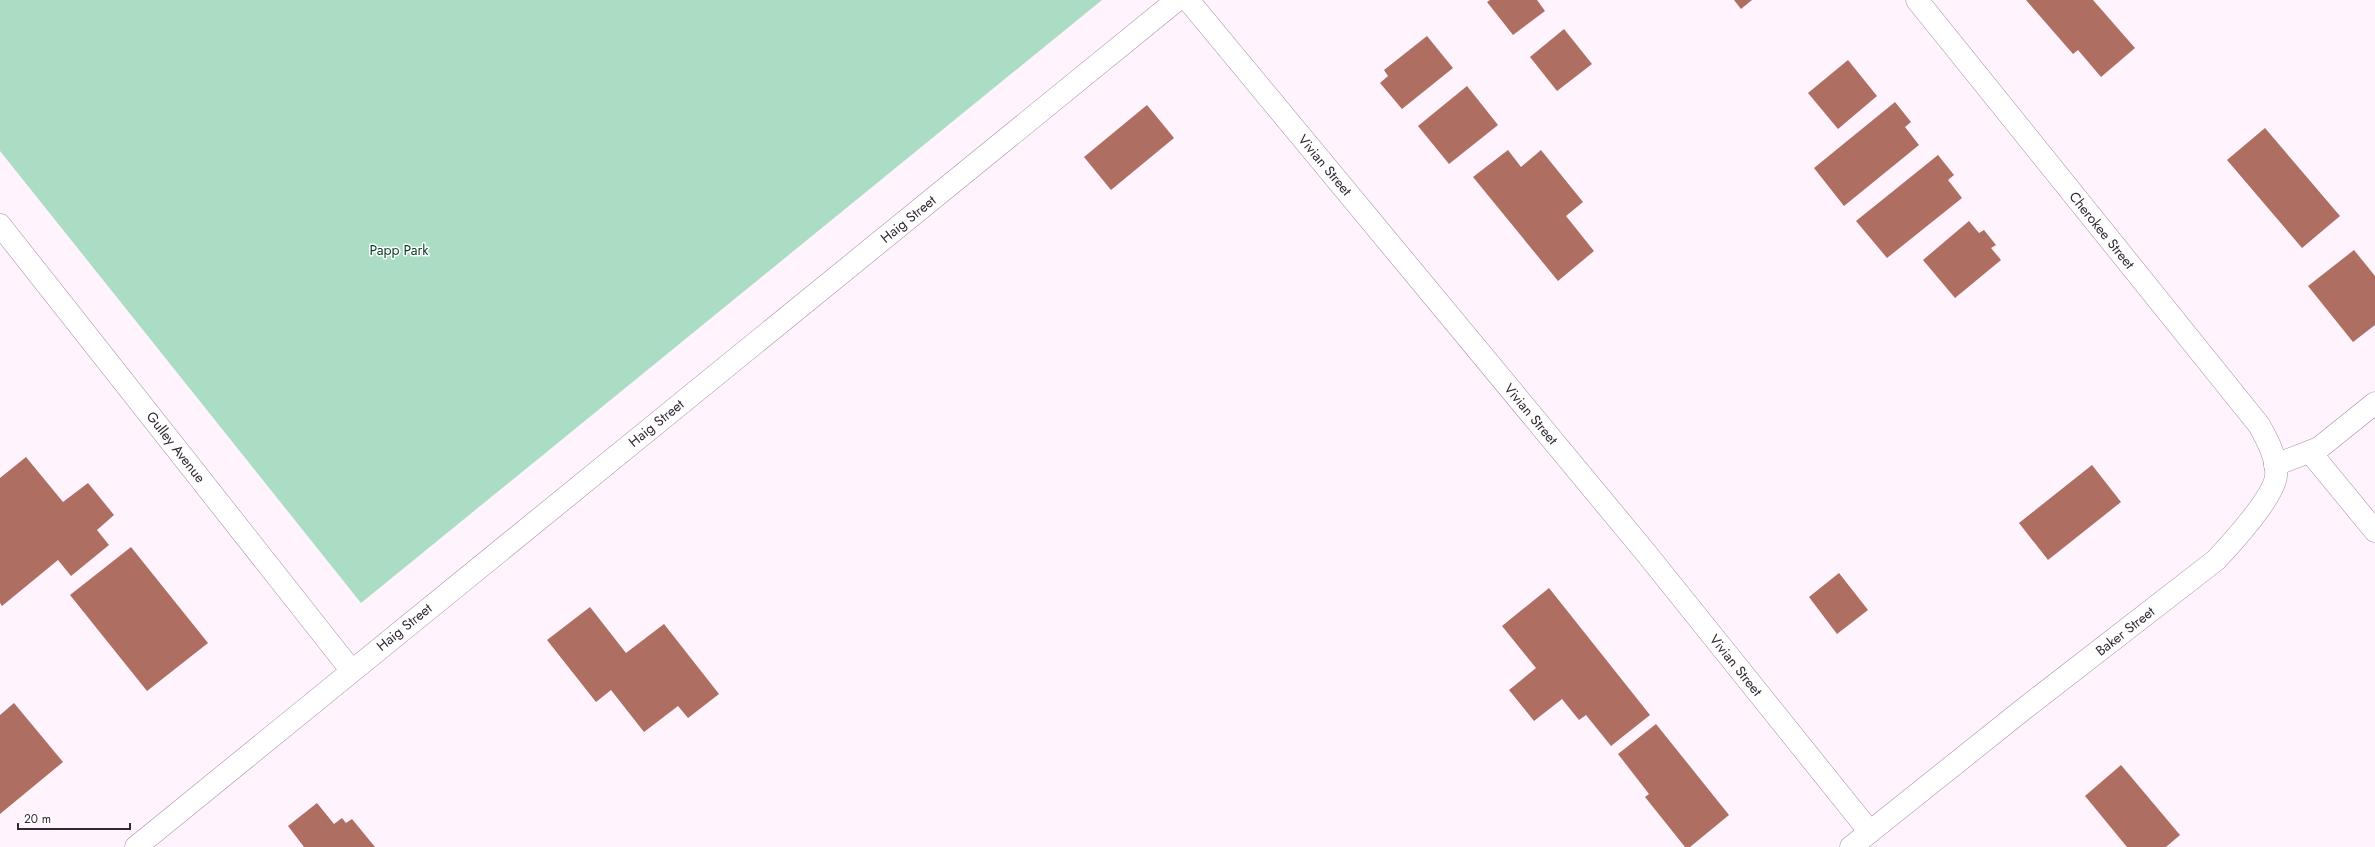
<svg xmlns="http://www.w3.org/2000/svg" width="2375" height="847" font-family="Jost,sans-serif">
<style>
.green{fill:#abdcc4}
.building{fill:#ae6e61}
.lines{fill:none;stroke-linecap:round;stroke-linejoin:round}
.service-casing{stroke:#a58ba4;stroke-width:23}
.minor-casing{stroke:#a58ba4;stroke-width:23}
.service{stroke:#fff;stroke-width:22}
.minor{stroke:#fff;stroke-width:22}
.labels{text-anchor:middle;stroke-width:3;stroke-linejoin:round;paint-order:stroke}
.street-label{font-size:14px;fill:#322832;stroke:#fff}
.park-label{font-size:14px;fill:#003b26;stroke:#fff}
</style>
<rect width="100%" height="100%" fill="#fff3fe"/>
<!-- green -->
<polygon class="green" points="0,0 1102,0 361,603 0,151"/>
<!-- building -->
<g class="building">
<polygon points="1490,0 1537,0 1545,11 1513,35 1487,2"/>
<polygon points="1734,0 1752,0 1741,9"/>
<polygon points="2026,0 2093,0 2135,48 2101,77 2078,50 2073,54"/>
<polygon points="1564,29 1592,64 1557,91 1530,57"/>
<polygon points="1427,36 1453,68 1402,109 1380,83 1388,76 1384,70"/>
<polygon points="1848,60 1877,96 1838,129 1808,93"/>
<polygon points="1467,86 1498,125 1449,164 1418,126"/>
<polygon points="1895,102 1911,122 1905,127 1919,145 1844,206 1814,168"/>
<polygon points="1147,105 1174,138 1111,190 1084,157"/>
<polygon points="2265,128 2340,216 2302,248 2227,160"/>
<polygon points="1508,150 1521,167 1541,150 1583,202 1566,216 1594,251 1558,281 1473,177"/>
<polygon points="1938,155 1954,175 1948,180 1962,198 1887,258 1856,221"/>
<polygon points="1969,221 1979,233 1984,230 1996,245 1991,248 2001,260 1955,298 1923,260"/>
<polygon points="2354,250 2375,276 2375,325 2353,342 2308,286"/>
<polygon points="26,457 63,502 88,483 114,515 97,530 109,545 71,576 58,560 2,606 0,603 0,478"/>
<polygon points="2092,465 2121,502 2048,560 2019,523"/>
<polygon points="131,547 208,643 147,691 70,595"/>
<polygon points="1839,573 1868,610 1837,634 1809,597"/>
<polygon points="1549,588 1650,715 1611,746 1586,715 1579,720 1562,699 1534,721 1509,690 1536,668 1502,626"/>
<polygon points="590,607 626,653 664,624 719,694 688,718 678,706 644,732 611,690 596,702 547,640"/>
<polygon points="14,703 63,762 0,814 0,715"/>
<polygon points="1656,724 1729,815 1690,847 1685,847 1645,797 1649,794 1618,754"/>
<polygon points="2121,765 2180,835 2166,847 2127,847 2085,796"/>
<polygon points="317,803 334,824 342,818 346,823 352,819 375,847 304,847 288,826"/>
</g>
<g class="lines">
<defs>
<polyline id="service" points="2310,452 2375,531"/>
<g id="minor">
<polyline points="1188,0 1646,553 1870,832"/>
<polyline points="0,225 351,670"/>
<polyline points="2275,465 2319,448 2375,403"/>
<polyline points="136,847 1177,0"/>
<path d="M1851 847 2025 708 2216 560C2231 544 2274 497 2276 476 2278 459 2267 439 2259 425L1917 0"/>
</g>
</defs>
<!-- service casing -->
<use href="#service" class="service-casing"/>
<!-- minor casing -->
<use href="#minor" class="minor-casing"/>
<!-- service -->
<use href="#service" class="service"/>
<!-- minor -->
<use href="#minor" class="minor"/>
</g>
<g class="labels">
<!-- street labels -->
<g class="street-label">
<text transform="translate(1325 165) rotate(50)" y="5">Vivian Street</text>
<text transform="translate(908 219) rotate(-39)" y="5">Haig Street</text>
<text transform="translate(2102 230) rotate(51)" y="5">Cherokee Street</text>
<text transform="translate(1531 414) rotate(50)" y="5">Vivian Street</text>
<text transform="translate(656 423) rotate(-39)" y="5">Haig Street</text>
<text transform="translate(176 447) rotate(52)" y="5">Gulley Avenue</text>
<text transform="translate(404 627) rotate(-39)" y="5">Haig Street</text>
<text transform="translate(2125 631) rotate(-38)" y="5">Baker Street</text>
<text transform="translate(1736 665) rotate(51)" y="5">Vivian Street</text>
</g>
<!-- park labels -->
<g class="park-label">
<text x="399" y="255">Papp Park</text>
</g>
</g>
<!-- scale -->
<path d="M18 823v6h112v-6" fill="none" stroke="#322832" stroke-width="2"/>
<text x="24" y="823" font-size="12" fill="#322832" stroke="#ffffff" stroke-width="3" paint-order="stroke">20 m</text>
</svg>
